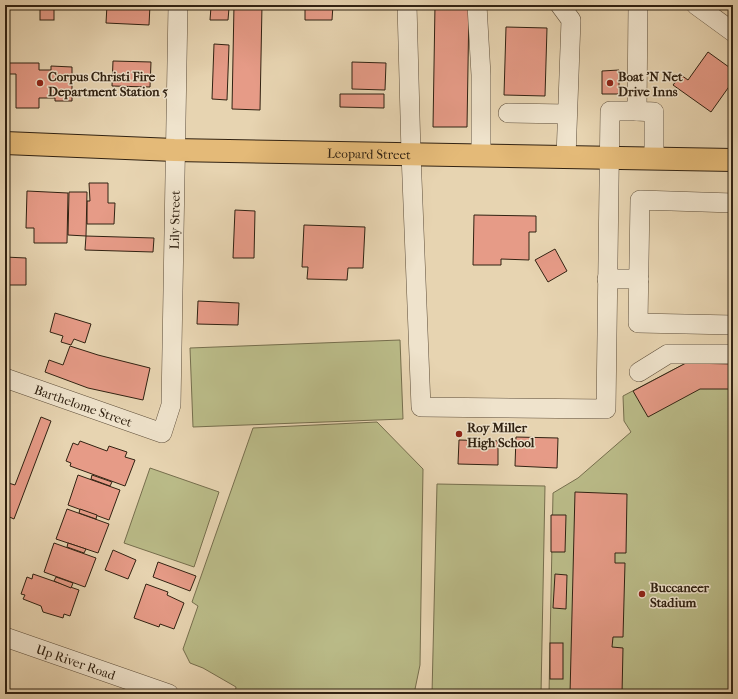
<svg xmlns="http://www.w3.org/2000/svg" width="738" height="699" font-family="'IM FELL French Canon',serif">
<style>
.green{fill:#babb88;stroke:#766e4d}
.building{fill:#e69b87;stroke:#312212}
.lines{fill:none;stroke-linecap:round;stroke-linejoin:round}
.minor-casing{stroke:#5e4e3a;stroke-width:20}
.major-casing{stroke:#312212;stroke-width:24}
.minor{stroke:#efe3cc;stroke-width:19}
.major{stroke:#e4ba78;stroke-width:22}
.poi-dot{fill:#8f2418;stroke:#efe3cc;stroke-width:1.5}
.labels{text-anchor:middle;stroke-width:3;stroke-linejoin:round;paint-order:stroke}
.poi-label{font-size:13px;font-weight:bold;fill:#312212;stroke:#efe3cc;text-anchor:start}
.street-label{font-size:13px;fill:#312212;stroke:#efe3cc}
</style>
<rect width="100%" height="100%" fill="#e7d4b1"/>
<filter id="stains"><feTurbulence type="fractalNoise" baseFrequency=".005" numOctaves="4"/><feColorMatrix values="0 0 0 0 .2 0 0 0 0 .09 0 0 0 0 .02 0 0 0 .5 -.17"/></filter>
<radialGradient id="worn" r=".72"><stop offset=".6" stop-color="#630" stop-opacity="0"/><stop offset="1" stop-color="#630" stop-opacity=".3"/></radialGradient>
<!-- green -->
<g class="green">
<polygon points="400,340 403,419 193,427 190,348"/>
<polygon points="686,363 733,364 733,694 549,694 553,493 578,478 631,432 624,421 623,396"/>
<polygon points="377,422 423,469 420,665 414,694 235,694 236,687 203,668 190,663 183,649 198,606 192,602 253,428"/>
<polygon points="150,468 219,492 194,567 124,543"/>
<polygon points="437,484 545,486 541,694 432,694"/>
</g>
<!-- building -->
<g class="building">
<rect x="40" y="5" width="14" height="15"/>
<polygon points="107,5 150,5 149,25 106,23"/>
<polygon points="234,5 262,5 260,110 232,109"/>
<polygon points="305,5 333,5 332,20 305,20"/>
<polygon points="435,5 469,5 467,127 433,127"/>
<polygon points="211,7 229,8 228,20 210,20"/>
<polygon points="506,27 547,28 545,96 504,95"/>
<polygon points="214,44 229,45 227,100 212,99"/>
<polygon points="708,52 733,70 733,81 711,112 673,85 681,75 688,80"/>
<polygon points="113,61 151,62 150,87 112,86"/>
<polygon points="352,62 386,63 385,90 352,89"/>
<polygon points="7,63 39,63 39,70 51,70 51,66 72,67 72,101 55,101 55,98 39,98 39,108 16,108 16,74 7,74"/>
<polygon points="619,70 619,94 602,94 602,71"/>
<polygon points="340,94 384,94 384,108 340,107"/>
<polygon points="89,183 108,183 108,203 115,203 114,224 87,224 87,201 90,201"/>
<polygon points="27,191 68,193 67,243 34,243 34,228 26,228"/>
<polygon points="69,192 87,192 86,236 68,235"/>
<polygon points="235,210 255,211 254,258 233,258"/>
<polygon points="474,215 536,216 536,232 529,232 529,260 501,259 501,265 473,265"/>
<polygon points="304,225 365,227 363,268 348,268 347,280 307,279 308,267 302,267"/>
<polygon points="86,236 154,238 153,252 85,250"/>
<polygon points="555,249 567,271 548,282 535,260"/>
<polygon points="5,257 26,258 26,285 5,285"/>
<polygon points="198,301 239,303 238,325 197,324"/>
<polygon points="55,313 91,324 85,343 74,339 71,345 61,342 63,336 50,332"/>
<polygon points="70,346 98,355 150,368 143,400 88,388 45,372 49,360 63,365"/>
<polygon points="686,363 733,364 733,391 731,389 700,389 648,417 633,391"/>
<polygon points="41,417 51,421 14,519 5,515 9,502 5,501 5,482 15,485"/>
<polygon points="516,437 558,438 557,468 515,466"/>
<polygon points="459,440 498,441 498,465 458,464"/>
<polygon points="80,441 107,451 109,446 127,452 125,457 135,460 125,486 70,466 71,463 66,461 73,443 78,445"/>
<polygon points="78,475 120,490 109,520 68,505"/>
<polygon points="92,475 112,482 110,486 91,479"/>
<polygon points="575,492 627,494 626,553 615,553 615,563 625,563 623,637 613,637 612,647 623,648 622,694 570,694"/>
<polygon points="67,509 109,524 98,553 56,539"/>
<polygon points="80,509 97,515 96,519 79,513"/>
<polygon points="551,515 566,515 565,552 551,552"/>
<polygon points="54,543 96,558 85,587 44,572"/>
<polygon points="68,543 86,549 84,553 67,547"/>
<polygon points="113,550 136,560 128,579 105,570"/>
<polygon points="158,562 196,576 190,591 153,577"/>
<polygon points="33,574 79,590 70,616 64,614 63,618 43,612 41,606 23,599 25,595 21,594 27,577 32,579"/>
<polygon points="555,574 567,575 566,609 553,608"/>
<polygon points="56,577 73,583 71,588 54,581"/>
<polygon points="146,584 168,592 167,595 184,603 174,629 160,624 159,627 134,618"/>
<rect x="550" y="643" width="13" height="36"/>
</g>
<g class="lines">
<defs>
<g id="minor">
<polyline points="407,5 411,153 421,407 606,409 610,111 637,111"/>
<polyline points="477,5 481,75 481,155"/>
<polyline points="560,5 571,20 566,157"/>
<polyline points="638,5 637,111 654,112 654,159"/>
<polyline points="696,5 733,32"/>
<polyline points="508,113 567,114"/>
<polyline points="733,203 640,200 638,323 733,325"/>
<polyline points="607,279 639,279"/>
<polyline points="639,372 668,354 733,354"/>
<path id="s1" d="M5 378 162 433 171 405 178 5"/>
<path id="s2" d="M5 637 169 694"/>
</g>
<g id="major">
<path id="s3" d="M5 143 174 150 733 160"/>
</g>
</defs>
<!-- minor casing -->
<use href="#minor" class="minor-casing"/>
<!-- major casing -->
<use href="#major" class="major-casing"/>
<!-- minor -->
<use href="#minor" class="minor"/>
<!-- major -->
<use href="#major" class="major"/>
</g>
<!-- markers -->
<g class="poi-dot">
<circle cx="40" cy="83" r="4"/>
<circle cx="610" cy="83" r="4"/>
<circle cx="459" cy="434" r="4"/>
<circle cx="642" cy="594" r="4"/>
</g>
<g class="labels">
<!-- poi labels -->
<g class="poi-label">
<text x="48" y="81">Corpus Christi Fire<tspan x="48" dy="15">Department Station 5</tspan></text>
<text x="618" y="81">Boat 'N Net<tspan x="618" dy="15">Drive Inns</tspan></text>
<text x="467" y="432">Roy Miller<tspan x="467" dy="15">High School</tspan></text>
<text x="650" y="592">Buccaneer<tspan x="650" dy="15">Stadium</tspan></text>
</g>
<!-- street labels -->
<g class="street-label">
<text dy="5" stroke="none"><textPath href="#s3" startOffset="364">Leopard Street</textPath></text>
<text dy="5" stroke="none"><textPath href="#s1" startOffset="381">Lily Street</textPath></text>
<text dy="5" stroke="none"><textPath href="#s1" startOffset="83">Barthelome Street</textPath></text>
<text dy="5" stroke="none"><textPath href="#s2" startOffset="75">Up River Road</textPath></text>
</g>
</g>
<!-- margin -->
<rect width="738" height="699" fill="none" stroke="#e7d4b1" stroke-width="20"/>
<rect x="6" y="6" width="726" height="687" fill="none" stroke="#312212" stroke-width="2"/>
<rect x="10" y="10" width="718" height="679" fill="none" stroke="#312212"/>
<rect width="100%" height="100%" filter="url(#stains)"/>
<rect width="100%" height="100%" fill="url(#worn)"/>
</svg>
